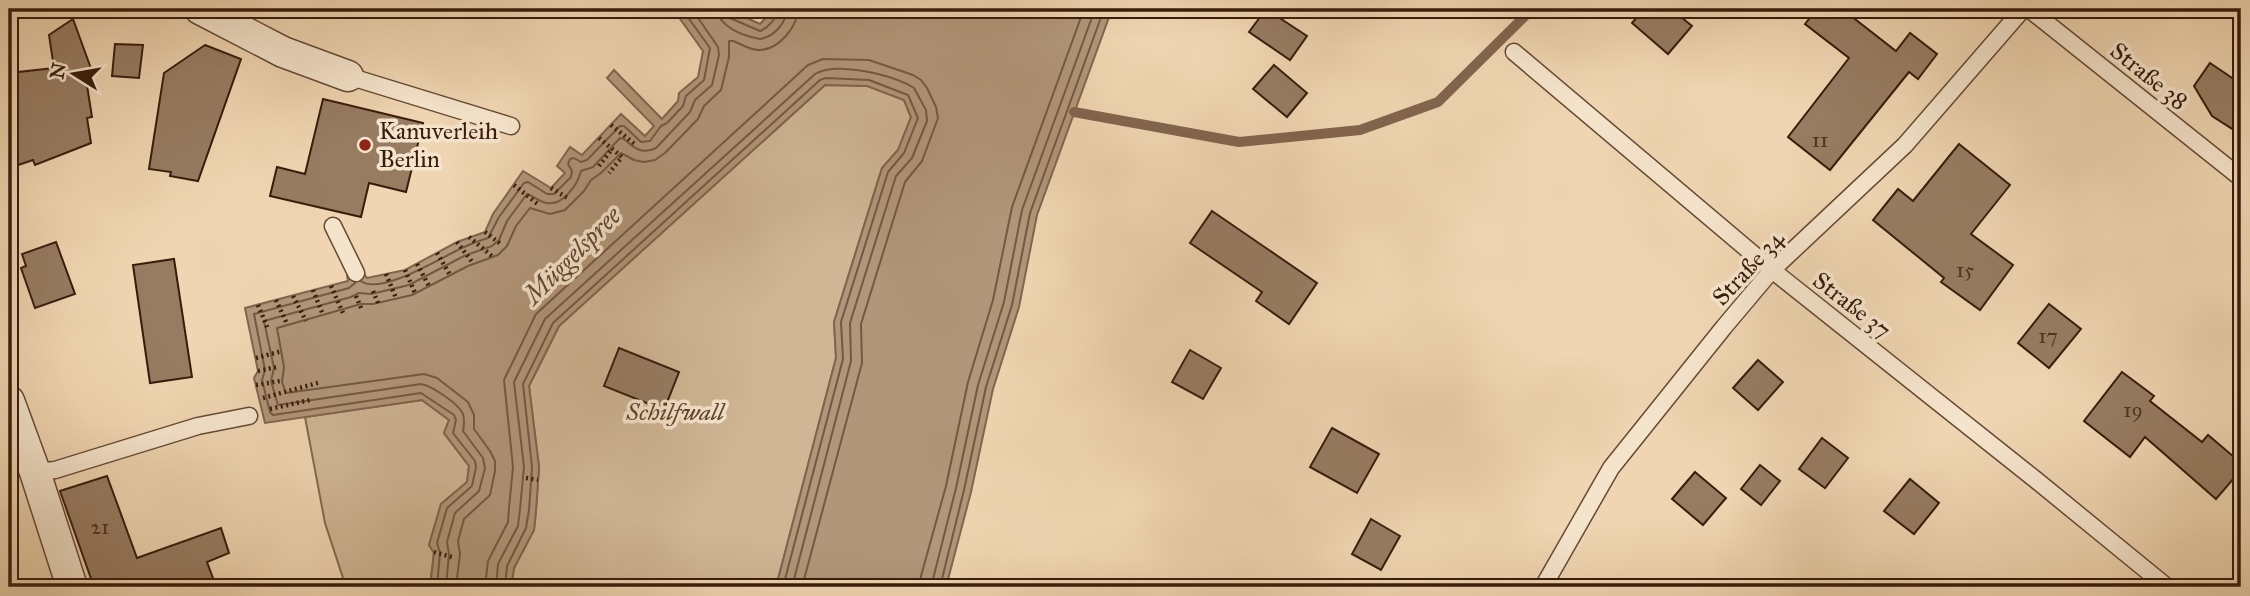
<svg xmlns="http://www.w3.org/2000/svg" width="2250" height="596" font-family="'IM FELL Great Primer',serif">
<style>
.green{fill:#d0b695;stroke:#846950;stroke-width:2}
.water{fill:#b19679;stroke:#81654d;stroke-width:2}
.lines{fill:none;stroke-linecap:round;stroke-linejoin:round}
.shore{stroke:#745942;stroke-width:2}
.stream{stroke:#81654d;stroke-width:10}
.building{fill:#977c62;stroke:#381c0c;stroke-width:2}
.lane-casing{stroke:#664a35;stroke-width:19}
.street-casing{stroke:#664a35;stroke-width:33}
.path{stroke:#381c0c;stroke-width:4.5;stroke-dasharray:2 3.5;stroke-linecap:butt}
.lane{stroke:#f5e4cc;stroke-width:16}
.street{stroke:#f5e4cc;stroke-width:30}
.poi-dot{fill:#8f2418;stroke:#f5e4cc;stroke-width:2.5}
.labels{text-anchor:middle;stroke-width:7;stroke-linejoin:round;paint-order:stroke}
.number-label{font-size:21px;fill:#503422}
.street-label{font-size:24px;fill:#381c0c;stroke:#f5e4cc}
.poi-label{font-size:24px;fill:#381c0c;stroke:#f5e4cc;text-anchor:start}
.park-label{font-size:24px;font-style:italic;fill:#5e422e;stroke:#f5e4cc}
.water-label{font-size:26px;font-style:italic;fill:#624732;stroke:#f5e4cc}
</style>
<rect width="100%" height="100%" fill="#efd5b1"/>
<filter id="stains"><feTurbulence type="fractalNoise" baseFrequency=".00286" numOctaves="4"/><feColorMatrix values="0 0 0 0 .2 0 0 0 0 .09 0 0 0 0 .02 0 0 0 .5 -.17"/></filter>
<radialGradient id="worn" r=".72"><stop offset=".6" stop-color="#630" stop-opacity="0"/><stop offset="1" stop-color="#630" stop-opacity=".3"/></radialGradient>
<!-- green -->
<g class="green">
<polygon points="825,85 868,86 904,100 911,117 898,150 882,168 834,322 836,358 776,587 511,587 514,568 534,530 536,511 539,467 529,386 559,326"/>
<polygon points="422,400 449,420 444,433 469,466 467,482 441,504 429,545 434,552 430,587 346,587 325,523 305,417"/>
</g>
<!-- water -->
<polygon class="water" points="673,9 727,9 760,24 774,9 1112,9 1037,215 1019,307 993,389 971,492 946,587 776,587 836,358 834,322 882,168 898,150 911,117 904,100 867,86 825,85 559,326 529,386 539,467 536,511 534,530 514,568 511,587 430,587 434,553 429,545 441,504 467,482 469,466 444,433 449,420 422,400 265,423 254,378 258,371 245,308 348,281 347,275 363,272 367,278 405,270 457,242 485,232 493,214 523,171 551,188 565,173 557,166 570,147 582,155 621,114 645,136 654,126 607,78 614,70 662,119 678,101 679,93 698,77 703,51"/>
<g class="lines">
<!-- shore -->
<g class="shore">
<path d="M717 9C719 27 743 36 760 39 774 37 786 23 787 9"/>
<path d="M726 9 730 18 760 31C768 28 778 17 778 9"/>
<path d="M361 281C380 296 442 257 462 248 470 244 479 241 488 238L499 217 524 183 528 182 547 194H554L571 177 572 171 568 164 570 159 574 158 581 162 587 160 620 126H624L641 142 650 141 661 126 667 123 683 106 686 96 704 80 710 48 682 9"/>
<polyline points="355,283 349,288 254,314 265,370 262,380 270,412 273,415 421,393 454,415 456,420 453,433 475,461 476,467 472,486 447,508 437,543 440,553 437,587"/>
<path d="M446 587 449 554 447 542 455 513 479 491 485 468 483 458 463 431C464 425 465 420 463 414 459 404 432 386 421 384L278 405 271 381 274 368 264 321 351 297 359 293 371 294 409 285 464 256 492 246 499 240 507 221 527 194C534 196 539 202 547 203 563 206 578 184 581 171L593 167 620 138 624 139C634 148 642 155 656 148L690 112 695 100 712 85 719 55 718 47 692 9"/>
<path d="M456 587 460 554 458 541 464 519 490 495 495 471V461L490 451 474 429V415L468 402 437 378 424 374 286 393 282 382 284 367 277 328 361 304H373L412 295 468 266 498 255 507 246 516 226 530 208 550 214 565 210 584 191 591 180 601 173 621 153 634 160 644 162 655 160 665 153 698 119 704 106 721 90 729 57V41H733C741 44 750 50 759 50 779 50 797 27 798 9"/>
<polyline points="485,587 488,561 508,522 509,508 513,467 504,380 536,314 808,65 823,59 869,60 913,75 921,80 927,88 936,107 938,118 922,161 905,182 861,324 862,363 802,587"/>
<path d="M496 587 498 564 518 526 520 509 524 467 514 382 545 319 815 74C837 61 893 75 914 88L926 110 927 121 912 158 896 176 850 323 851 361 792 587"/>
<polyline points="505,587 507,566 526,528 529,510 532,467 523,384 553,323 820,80 826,78 869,80 908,95 918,118 904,153 888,172 841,322 843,359 783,587"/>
<polyline points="920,587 921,576 946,486 968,382 993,300 1012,207 1084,9"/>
<polyline points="931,587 956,488 978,385 1004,302 1022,210 1095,9"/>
<polyline points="940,587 964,490 986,387 1012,305 1030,213 1104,9"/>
</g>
<!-- stream -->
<polyline class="stream" points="1074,112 1239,142 1360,130 1438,102 1532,9"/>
</g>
<!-- building -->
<g class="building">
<polygon points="1266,9 1307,36 1290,60 1249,32"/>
<polygon points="1644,9 1671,9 1692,26 1668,54 1632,23"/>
<polygon points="1817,9 1842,9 1896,51 1910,33 1937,54 1918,79 1909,72 1830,170 1788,137 1849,58 1805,24"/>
<polygon points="73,19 93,74 85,73 92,117 87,118 91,143 35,165 33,160 9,168 9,73 54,68 49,35"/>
<polygon points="115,44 143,45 139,78 112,76"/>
<polygon points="205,45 241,59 198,181 170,176 171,172 149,169 164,73"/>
<polygon points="2210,63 2241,84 2234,130 2212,116 2194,86"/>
<polygon points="1274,65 1307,93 1287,117 1253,89"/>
<polygon points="323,99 423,123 406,192 369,183 361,217 270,196 277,167 305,174"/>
<polygon points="1959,144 2010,185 1971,234 2013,265 1980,310 1941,282 1944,278 1873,220 1898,189 1913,201"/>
<polygon points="1212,211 1317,283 1289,324 1256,301 1262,292 1190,243"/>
<polygon points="56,242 75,294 35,308 21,268 26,266 22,254"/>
<polygon points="174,259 192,377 150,383 133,265"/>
<polygon points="2049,304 2081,329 2049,368 2018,343"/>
<polygon points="619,348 679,372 664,410 604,386"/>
<polygon points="1190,350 1221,368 1203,399 1172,382"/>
<polygon points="1758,360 1783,382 1758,410 1733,388"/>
<polygon points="2122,372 2154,396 2150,401 2202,442 2208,435 2241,463 2241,470 2216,499 2145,437 2130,457 2084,421"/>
<polygon points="1332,428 1379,454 1357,493 1310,467"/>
<polygon points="1822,438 1848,458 1825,488 1799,469"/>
<polygon points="1760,465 1780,481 1761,505 1741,489"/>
<polygon points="1695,472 1726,498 1703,525 1672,499"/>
<polygon points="107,476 137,558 221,528 229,553 207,562 214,581 198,587 94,587 60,491"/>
<polygon points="1910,479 1939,503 1914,534 1884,511"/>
<polygon points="1371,519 1400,536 1381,570 1352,554"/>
</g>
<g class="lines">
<defs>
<g id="lane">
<polyline points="2029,9 2241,178"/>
<polyline points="1514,52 1772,270 2036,480 2167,587"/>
<polyline points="348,76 511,126"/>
<polyline points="333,226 356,273"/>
<polyline points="35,472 55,470 198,426 249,416"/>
<polyline points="1543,587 1611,468 1724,327 1772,270 1905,145 2023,9"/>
</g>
<g id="street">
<polyline points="200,9 283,52 348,76"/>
<polyline points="9,401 35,472 72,587"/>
</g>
</defs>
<!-- lane casing -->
<use href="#lane" class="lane-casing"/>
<!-- street casing -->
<use href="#street" class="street-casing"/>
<!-- path -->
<g class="path">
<polyline points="611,125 636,145"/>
<polyline points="599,138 622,157 609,173"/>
<polyline points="599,166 612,149"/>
<polyline points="514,185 539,205"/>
<polyline points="551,188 569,199"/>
<polyline points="485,232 502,245"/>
<polyline points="469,237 493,257"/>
<polyline points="457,242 473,263"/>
<polyline points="437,253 450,275"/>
<polyline points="417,264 429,286"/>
<polyline points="405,270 415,293"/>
<polyline points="386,274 396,298"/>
<polyline points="331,286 343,313"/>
<polyline points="313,290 323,315"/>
<polyline points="373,291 378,303"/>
<polyline points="293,296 306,321"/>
<polyline points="356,296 361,308"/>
<polyline points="276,300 287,324"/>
<polyline points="258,305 268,329"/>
<polyline points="256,358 282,351"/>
<polyline points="258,371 277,367"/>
<polyline points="256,385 280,381"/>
<polyline points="263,398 321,382"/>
<polyline points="270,409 310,400"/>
<polyline points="526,478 538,480"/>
<polyline points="434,552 455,558"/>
</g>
<!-- lane -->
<use href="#lane" class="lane"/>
<!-- street -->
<use href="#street" class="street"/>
</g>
<!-- markers -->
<circle class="poi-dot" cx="365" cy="145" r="7"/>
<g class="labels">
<!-- number labels -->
<g class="number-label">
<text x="1820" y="147">11</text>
<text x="1965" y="277">15</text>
<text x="2048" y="343">17</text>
<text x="2133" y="417">19</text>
<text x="100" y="534">21</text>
</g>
<!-- street labels -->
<g class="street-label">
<text transform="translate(2149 76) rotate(39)" y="8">Straße 38</text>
<text transform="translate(1748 268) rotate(-47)" y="8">Straße 34</text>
<text transform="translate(1852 305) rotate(38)" y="8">Straße 37</text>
</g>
<!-- poi labels -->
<g class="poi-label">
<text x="379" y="139">Kanuverleih<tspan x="379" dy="28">Berlin</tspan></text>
</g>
<!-- park labels -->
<g class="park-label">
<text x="675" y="420">Schilfwall</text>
</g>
<!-- water labels -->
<g class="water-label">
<text transform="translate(572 255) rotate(-45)" y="9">Müggelspree</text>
</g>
</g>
<!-- margin -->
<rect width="2250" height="596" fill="none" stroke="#efd5b1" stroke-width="35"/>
<rect x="10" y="10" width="2229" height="575" fill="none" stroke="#381c0c" stroke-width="3.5"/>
<rect x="18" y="18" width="2215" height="561" fill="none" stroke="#381c0c" stroke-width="2"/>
<!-- north arrow -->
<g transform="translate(74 74) rotate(281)" stroke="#f5e4cc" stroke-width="5" paint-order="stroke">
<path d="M0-5L12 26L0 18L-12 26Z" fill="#381c0c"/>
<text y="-10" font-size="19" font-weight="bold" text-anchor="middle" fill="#381c0c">N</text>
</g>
<rect width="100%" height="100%" filter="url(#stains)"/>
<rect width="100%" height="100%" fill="url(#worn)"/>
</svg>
